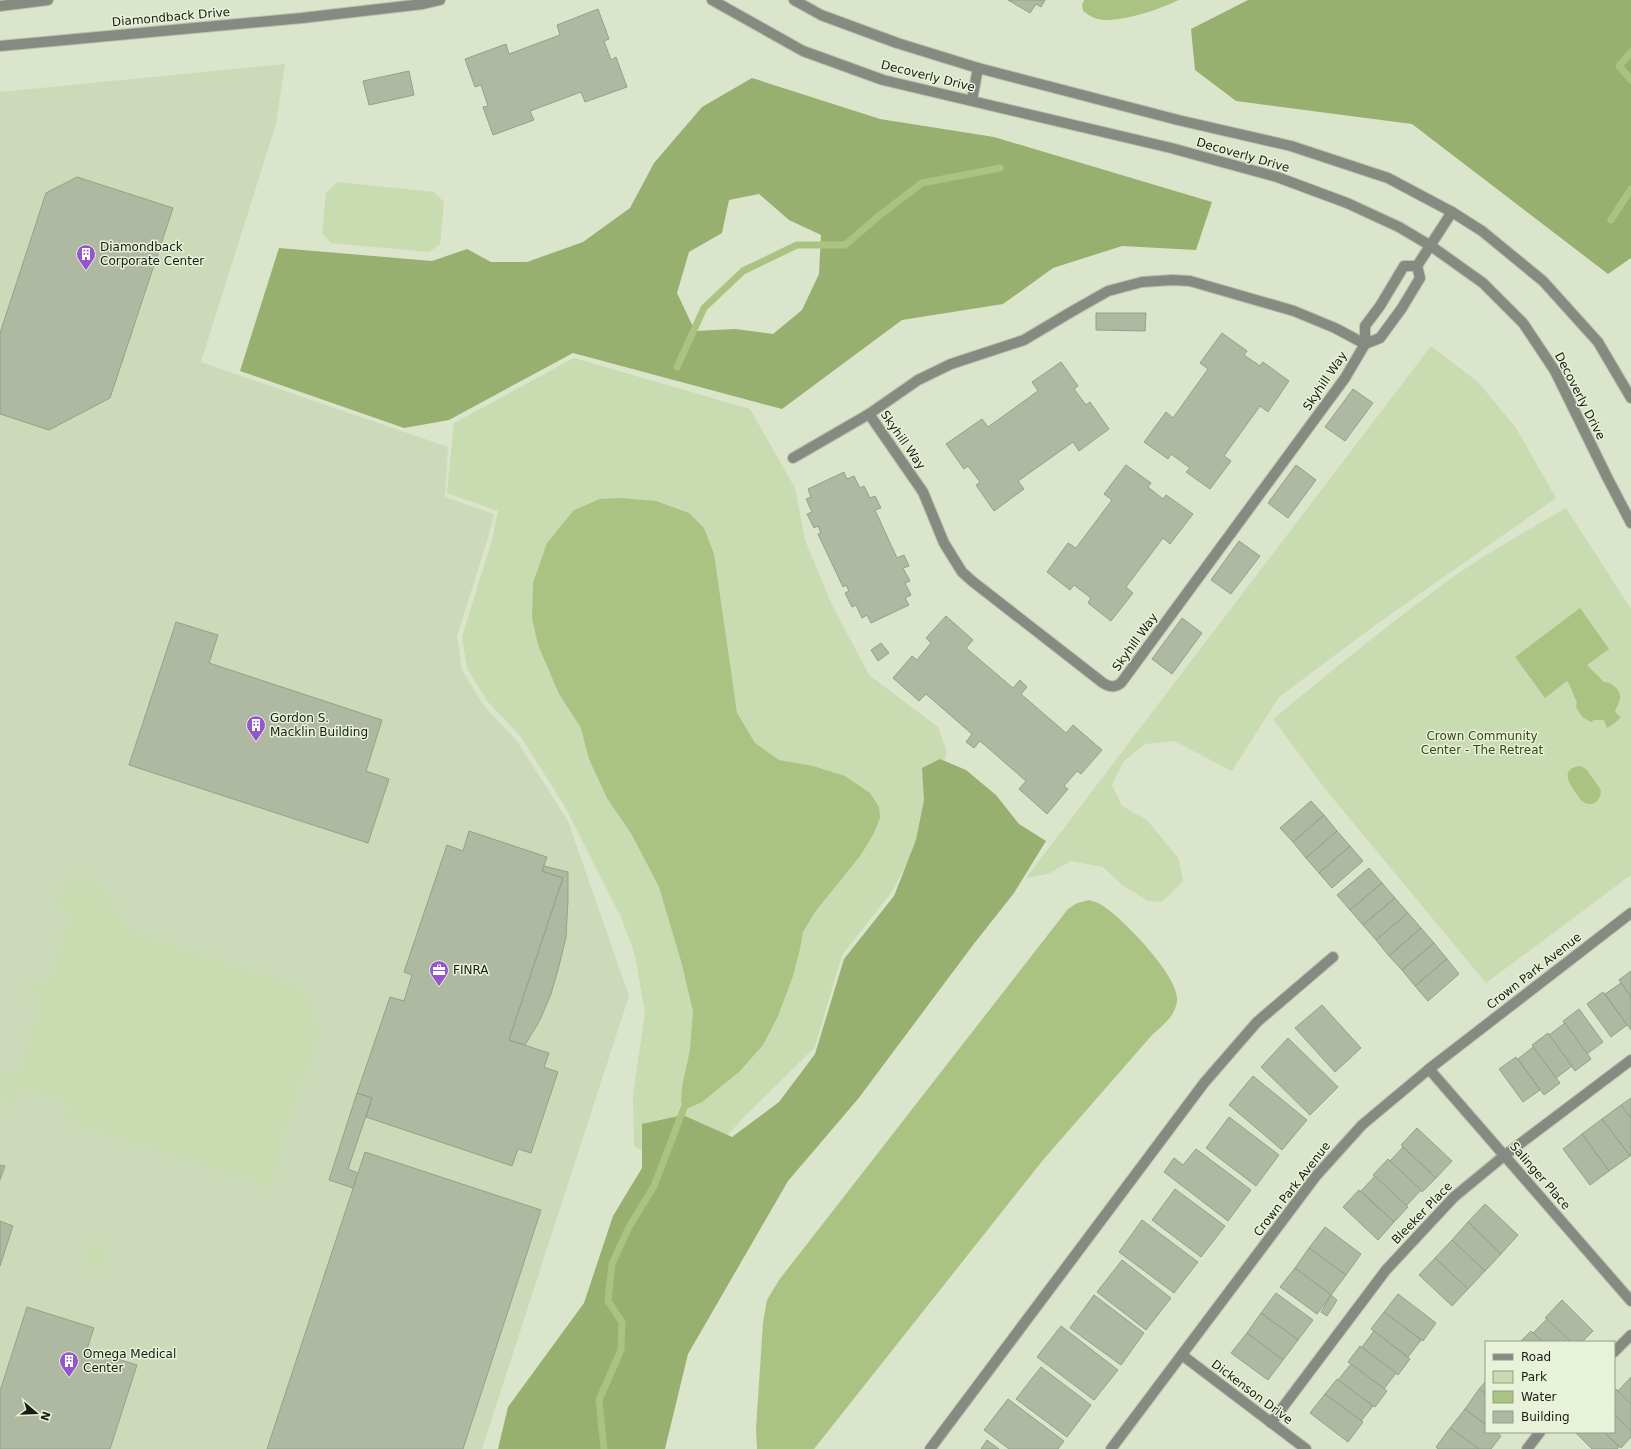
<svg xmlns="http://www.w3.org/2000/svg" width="1631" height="1449" font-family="'DejaVu Sans',sans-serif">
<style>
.built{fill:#cddaba}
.green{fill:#c9dbb0}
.forest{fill:#97b06f;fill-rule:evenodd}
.water{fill:#abc382}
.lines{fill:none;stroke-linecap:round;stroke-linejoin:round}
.stream{stroke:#abc382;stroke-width:7}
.building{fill:#afb9a1;stroke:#96a088}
.minor-casing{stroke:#b8c1ab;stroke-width:12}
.tertiary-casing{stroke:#b8c1ab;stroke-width:12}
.minor{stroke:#868a80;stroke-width:10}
.tertiary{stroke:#868a80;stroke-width:10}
.labels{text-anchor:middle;stroke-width:3;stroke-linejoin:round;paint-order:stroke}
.street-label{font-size:12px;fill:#171b12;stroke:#e8f2d9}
.poi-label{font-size:12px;fill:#171b12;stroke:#e8f2d9;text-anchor:start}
.park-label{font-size:12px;fill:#384718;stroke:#e8f2d9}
</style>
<rect width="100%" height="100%" fill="#dbe5cc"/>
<!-- built -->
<polygon class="built" points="285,64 276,124 201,362 448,447 445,497 494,514 488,538 457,636 462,670 484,706 517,741 568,821 629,996 482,1449 0,1449 0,92"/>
<!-- green -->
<g class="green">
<polygon points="338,182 434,192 444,202 440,244 429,252 331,243 322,233 326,193"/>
<polygon points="1431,346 1478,382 1516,428 1556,498 1374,626 1279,697 1232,771 1174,741 1145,744 1123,762 1112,785 1122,806 1147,820 1179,859 1183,881 1162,902 1148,901 1122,885 1103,867 1071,861 1048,874 1026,878"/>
<polygon points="574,358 750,409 795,488 805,540 831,603 869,675 938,727 947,752 922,836 891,893 842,955 815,1047 743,1118 691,1176 634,1146 633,1094 645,1014 635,955 621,917 564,805 521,737 487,701 467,668 462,637 492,540 498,511 447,493 454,423"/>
<path d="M1566 508 1631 609V875L1486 983 1326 790 1273 719C1329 673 1386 626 1445 583 1483 555 1525 532 1566 508Z"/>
<path d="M80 878 103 886 118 916 129 927 137 932 175 946 292 983 300 988 306 996 318 1020 320 1030 309 1068 302 1078 280 1145C281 1157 278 1174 270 1183L262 1185 70 1122 66 1119 65 1116 69 1104 21 1089 17 1102 13 1105 8 1104 1 1097 0 1073 4 1071 18 1075 43 999 28 993 29 984 33 982 47 986 71 913 56 906C56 892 65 879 80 878Z"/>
<circle cx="98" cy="1255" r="12"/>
</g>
<!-- forest -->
<g class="forest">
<polygon points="1248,0 1631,0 1631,258 1608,274 1412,124 1236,101 1195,70 1191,29"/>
<path d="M752 78 880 119 994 137 1212 202 1196 250 1122 246 1053 268 1003 304 902 320 782 409 573 353 449 420 404 428 240 371 279 248 432 261 467 249 491 262H527L583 242 630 208 654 163 702 107ZM759 194 789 220 821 235 819 274 802 310 773 334 735 329 695 331 677 293 689 252 722 233 729 200Z"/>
<polygon points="940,759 966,770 996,795 1019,824 1046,841 1014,893 973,945 858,1099 788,1181 688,1354 665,1449 498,1449 508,1407 584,1303 613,1216 642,1168 642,1124 683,1115 732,1137 779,1102 815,1054 844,959 894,896 916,840 924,800 922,768"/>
</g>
<!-- water -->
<g class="water">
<path d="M1084 0H1179C1158 10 1128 20 1105 20 1097 20 1089 16 1083 11L1082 5Z"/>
<polygon points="620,498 656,501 689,513 704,528 714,554 737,713 755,743 779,760 813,766 845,776 870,793 879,807 880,818 873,835 860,856 815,912 803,932 800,949 793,976 778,1016 763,1045 739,1072 702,1102 689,1108 684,1108 681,1102 682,1087 690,1050 693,1011 681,961 659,887 632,835 607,798 589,759 581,728 559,694 538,645 532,618 533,583 547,543 574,510 600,499"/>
<path d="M1580 608 1609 649 1587 665 1604 682C1610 682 1622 689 1620 699 1619 703 1616 708 1615 712L1621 717 1615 723 1607 728 1604 720H1594L1591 722 1582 717 1576 707 1577 702C1573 695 1572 688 1567 681L1545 698 1515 657Z"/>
<path d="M1581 766 1587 770 1601 790C1601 800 1594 807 1585 803 1581 801 1578 796 1576 793 1568 782 1560 768 1581 766Z"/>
<path d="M1089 900C1092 901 1097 902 1100 904 1120 915 1181 978 1177 1001 1175 1017 1163 1025 1152 1035L1043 1160 814 1449H757L756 1429 763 1322 767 1300 779 1280 1068 909 1077 903Z"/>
</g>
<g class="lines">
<!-- stream -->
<g class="stream">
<polyline points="1631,52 1619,66 1631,80"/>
<polyline points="1611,220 1631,189"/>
<polyline points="677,367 704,308 743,271 797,245 845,245 880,215 922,183 1000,168"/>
<polyline points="604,1449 599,1400 621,1350 622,1322 608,1301 612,1264 629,1227 654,1186 684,1108"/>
</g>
</g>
<!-- building -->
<g class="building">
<polygon points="1008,0 1045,0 1041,7 1036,4 1030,13"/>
<polygon points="598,9 609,39 604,41 611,60 616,57 627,87 585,102 581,92 530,111 534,120 493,135 483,107 488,106 481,85 475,87 465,59 506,44 509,54 560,35 557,25"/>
<polygon points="409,71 414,95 369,105 363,81"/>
<polygon points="77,177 173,208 110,398 49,430 0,414 0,333 46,193"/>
<polygon points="1096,313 1146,313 1145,331 1096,330"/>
<polygon points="1222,333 1247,351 1244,355 1260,366 1263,362 1289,381 1268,412 1260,406 1224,456 1231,461 1210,489 1186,472 1190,468 1171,454 1168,459 1144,442 1166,412 1173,418 1208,369 1200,363"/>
<polygon points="1061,362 1078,386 1074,389 1086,405 1090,402 1109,429 1079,451 1073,442 1018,481 1024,489 994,511 976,485 980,482 968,466 964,469 946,444 982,419 988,427 1038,391 1032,382"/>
<polygon points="1353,389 1373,403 1345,441 1325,427"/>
<polygon points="1126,465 1151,483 1148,487 1163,499 1166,495 1193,514 1170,544 1163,538 1126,587 1133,593 1111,621 1088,603 1091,598 1074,585 1070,590 1047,572 1068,543 1076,548 1112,500 1104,494"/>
<polygon points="1296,465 1316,480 1288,518 1268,503"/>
<polygon points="844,472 847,479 854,476 860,488 864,486 870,498 875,496 881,508 875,510 897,558 904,555 909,566 903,568 910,581 905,583 911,595 905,598 909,605 871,623 867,615 862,618 856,605 852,607 845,593 849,591 846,585 843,587 818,534 821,533 818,526 814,528 807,514 812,512 806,499 811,497 808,489"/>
<polygon points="1239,541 1260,556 1231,594 1211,580"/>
<polygon points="946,616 973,640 966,648 1013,688 1020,680 1027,687 1021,694 1066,733 1073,725 1102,750 1081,774 1077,771 1064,786 1068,789 1047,814 1019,789 1026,781 980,741 974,748 966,742 972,734 926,694 919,701 893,678 912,656 917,660 931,643 926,638"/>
<polygon points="1182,618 1202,633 1172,674 1152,659"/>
<polygon points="176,622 218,635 209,663 382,720 366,771 389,779 368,843 129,765"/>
<polygon points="881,643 889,653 878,661 871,650"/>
<polygon points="1311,801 1324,815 1293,842 1280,828"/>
<polygon points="1324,815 1337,831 1306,858 1293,842"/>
<polygon points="469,831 547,857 542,871 563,878 509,1040 549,1053 544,1067 558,1072 531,1153 518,1149 512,1166 366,1117 372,1098 357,1093 390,997 404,1001 412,975 404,972 447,845 463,851"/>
<polygon points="1337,831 1350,846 1319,873 1306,858"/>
<polygon points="1350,846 1363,861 1332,888 1319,873"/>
<polygon points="544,866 568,872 568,900 566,937 559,966 551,994 540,1020 525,1045 509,1040 563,878 542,871"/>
<polygon points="1369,868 1382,883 1350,910 1337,895"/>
<polygon points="1382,883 1395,898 1363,925 1350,910"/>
<polygon points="1395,898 1408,913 1376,940 1363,925"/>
<polygon points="1408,913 1421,928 1389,956 1376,940"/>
<polygon points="1421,928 1434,943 1402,970 1389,956"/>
<polygon points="1434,943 1447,959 1415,986 1402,970"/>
<polygon points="1447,959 1459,974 1428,1001 1415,986"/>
<polygon points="1631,971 1631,997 1619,980"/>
<polygon points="1621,983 1631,997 1631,1030 1605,994"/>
<polygon points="1603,992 1627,1025 1611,1037 1587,1004"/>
<polygon points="1322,1005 1361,1048 1335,1072 1295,1028"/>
<polygon points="1579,1009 1603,1042 1587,1054 1563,1021"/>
<polygon points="1565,1023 1591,1059 1575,1071 1549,1035"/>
<polygon points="1548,1033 1572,1066 1556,1078 1532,1045"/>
<polygon points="1288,1038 1338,1087 1310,1115 1261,1067"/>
<polygon points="1533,1047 1560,1083 1544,1095 1518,1059"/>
<polygon points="1516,1057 1540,1090 1523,1102 1499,1069"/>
<polygon points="1253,1076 1307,1120 1282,1150 1229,1105"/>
<polygon points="357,1093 372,1098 348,1169 358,1173 353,1188 329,1180"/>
<polygon points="1631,1098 1631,1118 1621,1105"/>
<polygon points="1621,1105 1631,1118 1631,1155 1630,1156 1602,1119"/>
<polygon points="1229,1117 1279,1155 1256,1186 1206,1148"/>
<polygon points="1602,1119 1630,1156 1609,1171 1582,1134"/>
<polygon points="1417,1128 1452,1161 1436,1178 1401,1145"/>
<polygon points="1582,1134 1609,1171 1590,1185 1563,1149"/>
<polygon points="1403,1147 1436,1178 1422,1192 1390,1161"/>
<polygon points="1196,1149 1251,1190 1228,1221 1164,1172 1174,1158 1183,1165"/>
<polygon points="365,1152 541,1210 463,1449 267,1449"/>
<polygon points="1388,1159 1421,1190 1406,1206 1373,1175"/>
<polygon points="0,1165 5,1166 0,1180"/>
<polygon points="1375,1176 1408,1207 1394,1222 1361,1191"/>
<polygon points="1175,1189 1225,1226 1201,1257 1152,1220"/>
<polygon points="1359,1190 1394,1222 1378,1240 1343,1207"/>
<polygon points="1485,1204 1518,1235 1501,1254 1468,1222"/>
<polygon points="1142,1220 1198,1262 1174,1293 1119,1252"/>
<polygon points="0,1221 13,1226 0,1266"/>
<polygon points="1468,1222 1501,1254 1485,1271 1452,1240"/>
<polygon points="1325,1227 1361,1254 1346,1275 1309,1248"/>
<polygon points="1452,1240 1485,1271 1468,1289 1435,1258"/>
<polygon points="1309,1248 1346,1275 1331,1295 1295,1268"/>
<polygon points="1435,1258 1468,1289 1452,1306 1419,1275"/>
<polygon points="1122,1260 1171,1298 1146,1330 1097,1292"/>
<polygon points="1295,1268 1331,1295 1317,1314 1280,1287"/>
<polygon points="1276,1293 1313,1320 1298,1340 1261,1313"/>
<polygon points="1398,1294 1436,1323 1423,1341 1384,1312"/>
<polygon points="1094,1295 1144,1333 1121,1365 1070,1328"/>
<polygon points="1331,1295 1337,1300 1327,1316 1321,1312"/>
<polygon points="1562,1300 1593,1331 1582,1342 1571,1342 1545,1318"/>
<polygon points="27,1307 94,1328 87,1349 137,1365 110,1449 0,1449 0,1391"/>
<polygon points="1384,1312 1421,1340 1408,1357 1371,1329"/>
<polygon points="1261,1313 1298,1340 1283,1360 1247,1333"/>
<polygon points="1547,1319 1571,1342 1543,1342 1533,1333"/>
<polygon points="1061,1326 1118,1370 1094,1400 1037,1357"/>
<polygon points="1374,1331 1410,1359 1398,1375 1362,1347"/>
<polygon points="1531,1331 1533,1333 1543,1342 1520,1342"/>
<polygon points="1247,1333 1283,1360 1268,1380 1231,1353"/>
<polygon points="1360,1346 1396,1373 1384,1389 1348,1362"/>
<polygon points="1351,1364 1387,1391 1375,1407 1338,1380"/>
<polygon points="1041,1367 1091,1405 1067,1437 1016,1399"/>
<polygon points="1631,1377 1631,1404 1618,1391"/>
<polygon points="1337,1379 1373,1406 1361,1421 1325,1394"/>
<polygon points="1486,1381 1486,1394 1479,1389"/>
<polygon points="1479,1389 1486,1394 1486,1425 1465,1409"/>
<polygon points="1616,1389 1631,1404 1631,1431 1614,1414 1614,1391"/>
<polygon points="1325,1394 1363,1422 1348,1442 1310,1413"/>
<polygon points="1008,1399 1064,1441 1058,1449 1009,1449 984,1430"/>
<polygon points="1465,1409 1486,1425 1486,1432 1496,1432 1501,1436 1491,1449 1479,1449 1450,1428"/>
<polygon points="1614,1414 1631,1431 1631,1437 1621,1448 1604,1432 1614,1432"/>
<polygon points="1450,1428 1479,1449 1438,1449 1436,1447"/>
<polygon points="1577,1432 1604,1432 1619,1447 1617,1449 1592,1449 1576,1433"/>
<polygon points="987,1440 999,1449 981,1449"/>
</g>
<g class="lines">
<defs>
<g id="minor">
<path d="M869 414 923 492 944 543 962 572 972 581 1103 683C1110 687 1114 688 1121 683L1345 378 1365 344V326L1380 306 1404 266H1417"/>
<polyline points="793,458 869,414 918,380 951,364 1024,340 1071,312 1108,291 1142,282 1172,280 1190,281 1294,311 1335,328 1365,344 1380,338 1402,308 1420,278 1417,266 1452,212"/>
<polyline points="1429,1069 1631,1301"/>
<polyline points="1614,1352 1631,1335"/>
<polyline points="1182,1355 1306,1449"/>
<polyline points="1271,1423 1386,1270 1454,1197 1505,1155 1631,1060"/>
<polyline points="930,1449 1204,1083 1257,1022 1333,957"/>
<polyline points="1111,1449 1316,1176 1362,1125 1429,1069 1631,913"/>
<polyline points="1527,1449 1540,1432"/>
</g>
<g id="tertiary">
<polyline points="712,0 803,51 883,80 1171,148 1277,177 1347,203 1399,227 1431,246 1483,283 1523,323 1555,371 1608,479 1631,523"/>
<polyline points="794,0 821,15 897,43 978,68 1178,120 1291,146 1388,178 1452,212 1482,231 1543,281 1598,342 1631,398"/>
<polyline points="0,6 48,0"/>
<polyline points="0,46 302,18 423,4 440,0"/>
<polyline points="972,100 978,68"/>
</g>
</defs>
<!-- minor casing -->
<use href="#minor" class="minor-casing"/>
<!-- tertiary casing -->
<use href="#tertiary" class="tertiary-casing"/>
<!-- minor -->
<use href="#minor" class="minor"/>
<!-- tertiary -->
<use href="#tertiary" class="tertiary"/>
</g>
<!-- icons -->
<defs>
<symbol id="building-pin" viewBox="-11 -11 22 30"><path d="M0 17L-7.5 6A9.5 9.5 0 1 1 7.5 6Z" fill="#9356cc" stroke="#e8f2d9"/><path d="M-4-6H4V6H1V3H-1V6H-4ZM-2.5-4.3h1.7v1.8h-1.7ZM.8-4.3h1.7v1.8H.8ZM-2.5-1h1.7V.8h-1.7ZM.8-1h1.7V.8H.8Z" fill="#fff"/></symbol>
<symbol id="office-pin" viewBox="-11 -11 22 30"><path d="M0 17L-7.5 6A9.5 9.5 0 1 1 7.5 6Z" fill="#9356cc" stroke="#e8f2d9"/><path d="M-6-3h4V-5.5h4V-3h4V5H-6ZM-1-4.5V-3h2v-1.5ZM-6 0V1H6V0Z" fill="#fff"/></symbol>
</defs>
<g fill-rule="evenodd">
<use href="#building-pin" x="75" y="243" width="22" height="30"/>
<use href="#building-pin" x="245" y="714" width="22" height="30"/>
<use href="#office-pin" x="428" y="959" width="22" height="30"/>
<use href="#building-pin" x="58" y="1350" width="22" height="30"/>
</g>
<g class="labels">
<!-- street labels -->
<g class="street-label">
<text transform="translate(171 17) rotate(-5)" y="4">Diamondback Drive</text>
<text transform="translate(928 76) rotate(14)" y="4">Decoverly Drive</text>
<text transform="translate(1243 155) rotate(16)" y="4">Decoverly Drive</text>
<text transform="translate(1325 381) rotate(-56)" y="4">Skyhill Way</text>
<text transform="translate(1580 396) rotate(63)" y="4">Decoverly Drive</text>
<text transform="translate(903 440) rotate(55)" y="4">Skyhill Way</text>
<text transform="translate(1135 642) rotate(-54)" y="4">Skyhill Way</text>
<text transform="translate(1534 971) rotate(-38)" y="4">Crown Park Avenue</text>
<text transform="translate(1540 1176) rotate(49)" y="4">Salinger Place</text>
<text transform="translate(1292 1189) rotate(-52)" y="4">Crown Park Avenue</text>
<text transform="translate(1422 1213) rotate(-46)" y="4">Bleeker Place</text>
<text transform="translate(1252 1392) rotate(37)" y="4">Dickenson Drive</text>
</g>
<!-- poi labels -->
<g class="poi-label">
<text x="100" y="251">Diamondback<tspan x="100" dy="14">Corporate Center</tspan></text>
<text x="270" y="722">Gordon S.<tspan x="270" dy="14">Macklin Building</tspan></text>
<text x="453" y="974">FINRA</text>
<text x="83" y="1358">Omega Medical<tspan x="83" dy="14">Center</tspan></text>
</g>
<!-- park labels -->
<g class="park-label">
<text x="1482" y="740">Crown Community<tspan x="1482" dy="14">Center - The Retreat</tspan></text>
</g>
</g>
<!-- legend -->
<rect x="1485" y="1341" width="130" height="92" fill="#e8f2d9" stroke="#949c89"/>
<rect x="1493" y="1354" width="20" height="6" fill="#868a80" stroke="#949c89"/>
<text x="1521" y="1361" font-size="12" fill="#171b12">Road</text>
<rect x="1493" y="1371" width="20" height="12" fill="#c9dbb0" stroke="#949c89"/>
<text x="1521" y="1381" font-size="12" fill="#171b12">Park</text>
<rect x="1493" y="1391" width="20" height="12" fill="#abc382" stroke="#949c89"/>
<text x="1521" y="1401" font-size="12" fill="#171b12">Water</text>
<rect x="1493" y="1411" width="20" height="12" fill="#afb9a1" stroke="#949c89"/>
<text x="1521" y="1421" font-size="12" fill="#171b12">Building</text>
<!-- north arrow -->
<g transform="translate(36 1413) rotate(109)" stroke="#e8f2d9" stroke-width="3" paint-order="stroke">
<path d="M0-3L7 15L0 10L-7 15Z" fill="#171b12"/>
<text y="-6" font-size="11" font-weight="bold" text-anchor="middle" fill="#171b12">N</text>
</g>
</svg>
